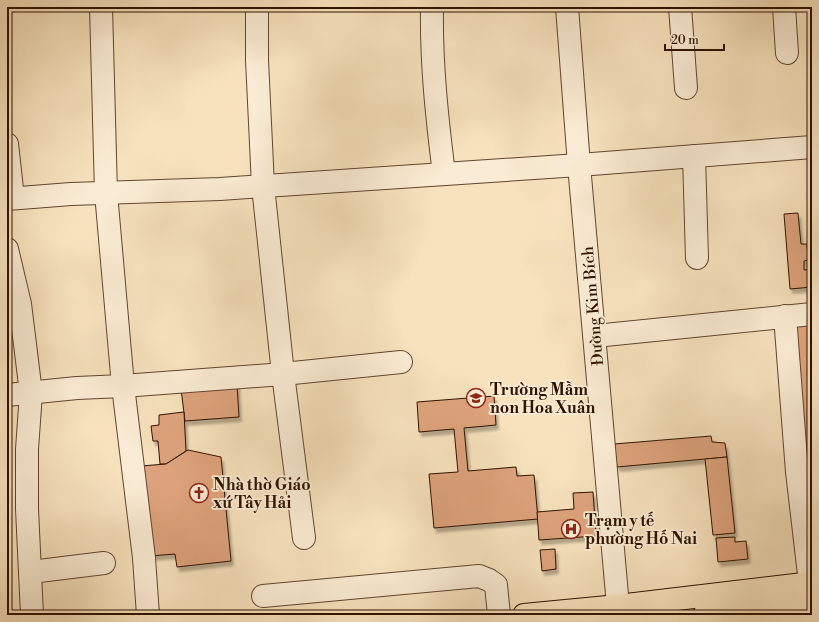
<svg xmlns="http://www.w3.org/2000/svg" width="819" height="622" font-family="'Libre Bodoni',serif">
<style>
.building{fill:#dea37b;stroke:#2f1200;filter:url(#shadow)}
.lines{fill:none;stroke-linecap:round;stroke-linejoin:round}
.minor-casing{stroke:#61462f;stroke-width:24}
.major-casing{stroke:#2f1200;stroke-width:24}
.minor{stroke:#faecd4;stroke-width:22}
.major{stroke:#f7e2bd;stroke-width:22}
.labels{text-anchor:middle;stroke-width:3.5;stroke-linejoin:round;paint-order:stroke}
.street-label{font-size:16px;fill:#2f1200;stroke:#faecd4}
.poi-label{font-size:16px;font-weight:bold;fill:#2f1200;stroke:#faecd4;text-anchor:start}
</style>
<defs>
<filter id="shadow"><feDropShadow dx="2.5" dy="4.5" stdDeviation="1" flood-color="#0004"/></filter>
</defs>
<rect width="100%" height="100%" fill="#f7e2bd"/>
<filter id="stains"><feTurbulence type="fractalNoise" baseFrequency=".005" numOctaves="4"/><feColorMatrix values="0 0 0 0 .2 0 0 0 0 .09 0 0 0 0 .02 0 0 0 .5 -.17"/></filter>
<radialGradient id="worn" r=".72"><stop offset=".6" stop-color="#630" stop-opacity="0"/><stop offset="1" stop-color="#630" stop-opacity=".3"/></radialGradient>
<!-- building -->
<g class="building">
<polygon points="798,213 801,244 807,244 808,260 804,261 804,270 812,269 812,287 790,289 784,214"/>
<polygon points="812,321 812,465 804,466 792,322"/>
<polygon points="237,384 239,417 185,421 181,389"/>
<polygon points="494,396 496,425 464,428 468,471 516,467 517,476 534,475 538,519 434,528 429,474 458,472 454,429 419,432 417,402"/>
<polygon points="184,412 186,451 166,464 160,464 158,441 153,441 151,426 159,425 159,415"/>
<polygon points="711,436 712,442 725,443 727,457 617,467 614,444"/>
<polygon points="188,450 221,457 231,561 177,567 175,554 150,556 141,466 166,464"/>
<polygon points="727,457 735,533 713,535 705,459"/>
<polygon points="593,492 596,536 539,540 537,512 574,509 573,493"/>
<polygon points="735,537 735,542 746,541 748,559 718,562 716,538"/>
<polygon points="555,549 556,569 542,571 540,550"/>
</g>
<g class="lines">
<defs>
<g id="minor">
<polyline points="101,7 106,193 123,386 144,558 148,615"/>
<polyline points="257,7 257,60 263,186 283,374 304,538"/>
<path d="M432 7C431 63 437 118 444 174"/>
<polyline points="567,7 579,165 618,606"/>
<polyline points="680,7 686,88"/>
<polyline points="784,7 787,53"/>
<polyline points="7,144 13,198"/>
<polyline points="694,156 697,258"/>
<polyline points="7,199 71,194 220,189 579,165 812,147"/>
<polyline points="7,249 20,304 31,393 27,449 27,509 32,615"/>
<polyline points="785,316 797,472 810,583"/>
<polyline points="595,336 812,314"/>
<polyline points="7,395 77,388 123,386 283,374 401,362"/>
<polyline points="31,572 104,563"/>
<polyline points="263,596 479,576 489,580 496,585 499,615"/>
</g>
<g id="major">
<polyline points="524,615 618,606 812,583"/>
<polyline points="704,615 812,603"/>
</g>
</defs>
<!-- minor casing -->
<use href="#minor" class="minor-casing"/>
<!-- major casing -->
<use href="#major" class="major-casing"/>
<!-- minor -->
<use href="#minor" class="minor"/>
<!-- major -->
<use href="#major" class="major"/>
</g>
<!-- icons -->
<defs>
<symbol id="school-ring" viewBox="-11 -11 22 22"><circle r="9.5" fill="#faecd4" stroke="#8f2418" stroke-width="1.5"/><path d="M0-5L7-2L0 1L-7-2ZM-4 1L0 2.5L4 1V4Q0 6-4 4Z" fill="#8f2418"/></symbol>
<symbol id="church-ring" viewBox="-11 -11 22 22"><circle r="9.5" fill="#faecd4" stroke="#8f2418" stroke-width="1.5"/><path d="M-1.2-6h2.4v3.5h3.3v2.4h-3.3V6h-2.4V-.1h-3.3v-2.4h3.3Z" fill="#8f2418"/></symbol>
<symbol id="hospital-ring" viewBox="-11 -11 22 22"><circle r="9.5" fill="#faecd4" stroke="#8f2418" stroke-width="1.5"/><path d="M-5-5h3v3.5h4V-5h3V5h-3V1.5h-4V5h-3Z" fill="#8f2418"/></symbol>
</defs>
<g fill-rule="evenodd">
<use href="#school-ring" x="465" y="387" width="22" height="22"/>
<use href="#church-ring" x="188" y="482" width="22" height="22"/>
<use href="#hospital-ring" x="560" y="518" width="22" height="22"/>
</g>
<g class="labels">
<!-- street labels -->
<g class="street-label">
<text transform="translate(592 306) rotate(-95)" y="6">Đường Kim Bích</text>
</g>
<!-- poi labels -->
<g class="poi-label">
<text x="490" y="395">Trường Mầm<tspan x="490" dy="18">non Hoa Xuân</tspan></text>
<text x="213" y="490">Nhà thờ Giáo<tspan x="213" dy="18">xứ Tây Hải</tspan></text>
<text x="585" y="526">Trạm y tế<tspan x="585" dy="18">phường Hố Nai</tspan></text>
</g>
</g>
<!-- margin -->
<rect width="819" height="622" fill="none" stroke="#f7e2bd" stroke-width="24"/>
<rect x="8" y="8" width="803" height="606" fill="none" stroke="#2f1200" stroke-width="2"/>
<rect x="12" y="12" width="795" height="598" fill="none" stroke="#2f1200"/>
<!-- scale -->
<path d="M665 44v6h59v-6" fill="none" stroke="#2f1200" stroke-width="2"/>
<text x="671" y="44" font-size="12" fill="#2f1200" stroke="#faecd4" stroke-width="3" paint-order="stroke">20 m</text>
<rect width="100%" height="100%" filter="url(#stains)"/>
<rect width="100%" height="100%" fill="url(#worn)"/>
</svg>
